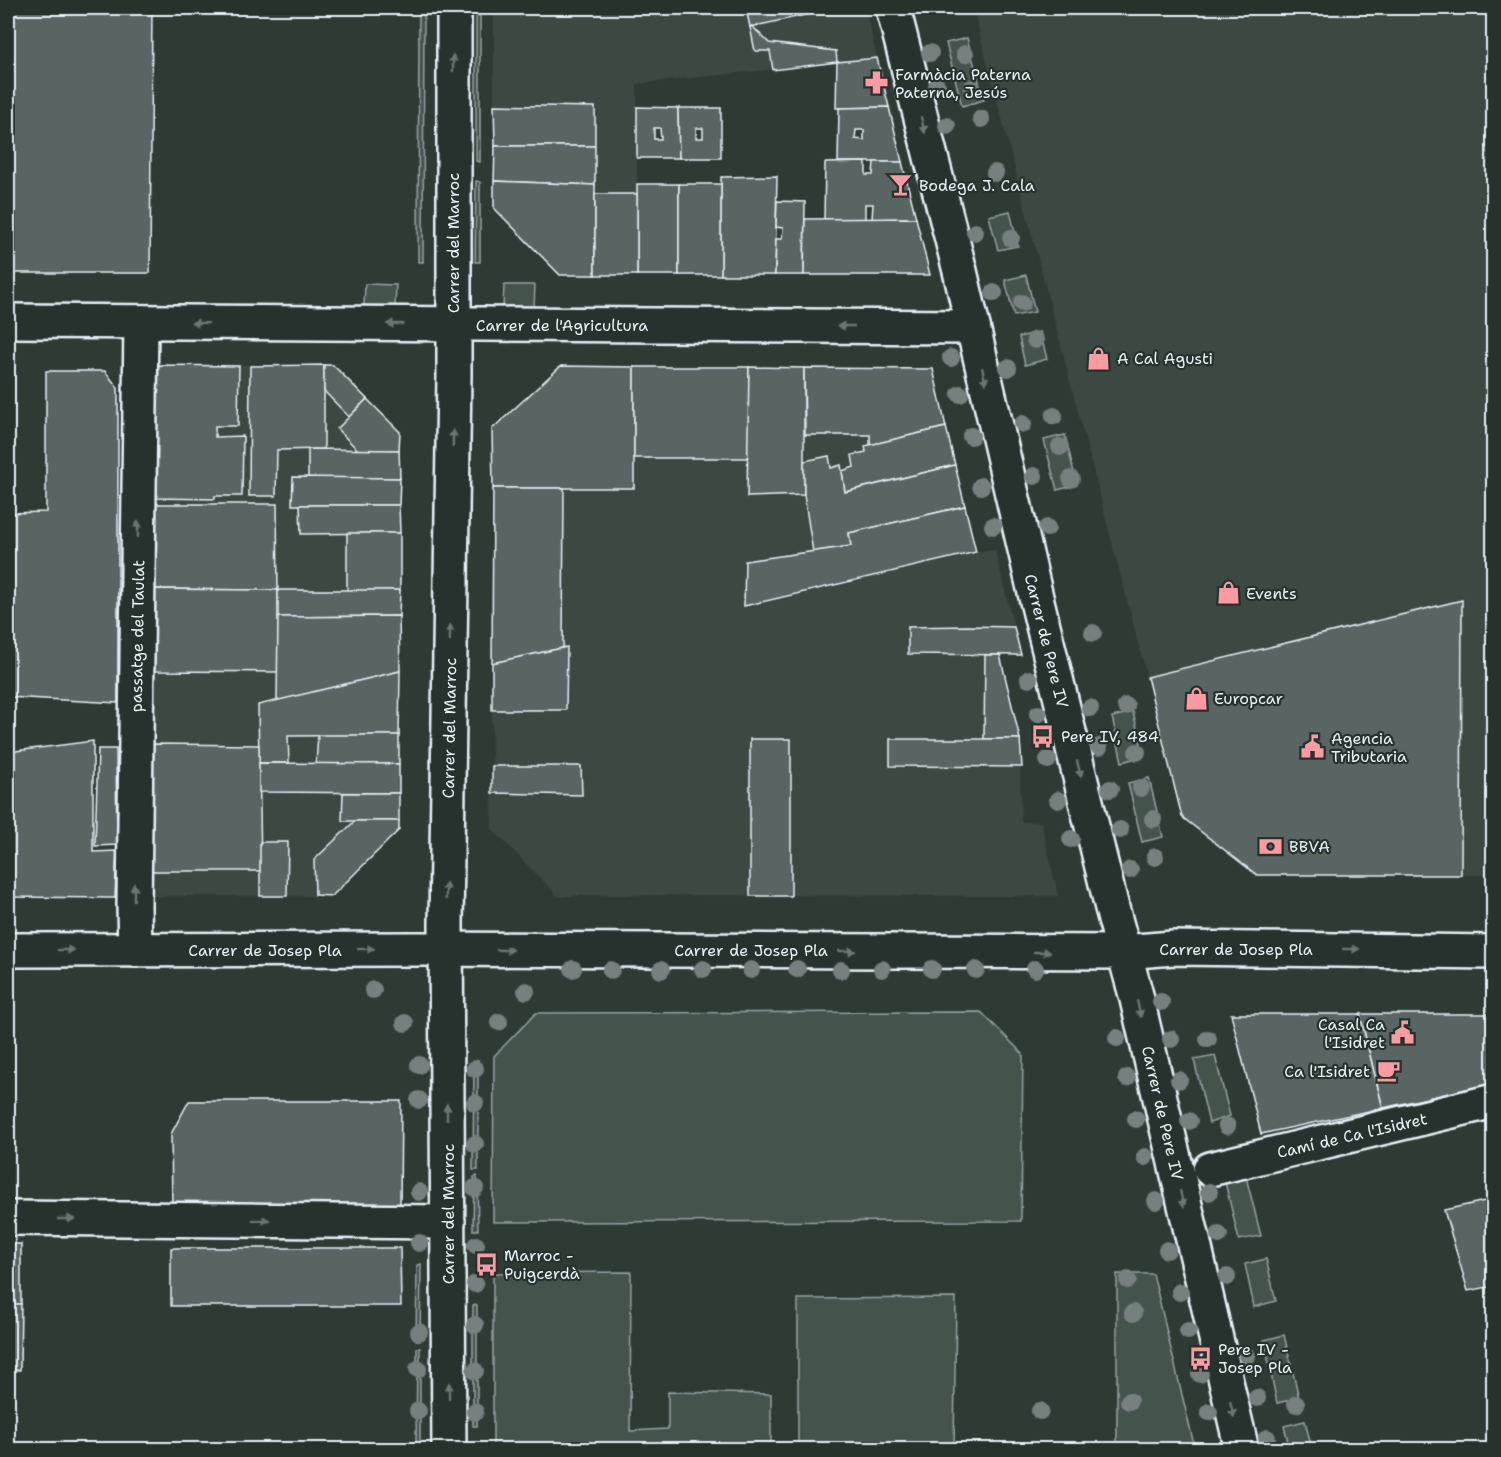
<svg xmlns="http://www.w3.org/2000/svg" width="1501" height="1457" font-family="'Shantell Sans',sans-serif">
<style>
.built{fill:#3b4843}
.green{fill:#45524e;stroke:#96a2a3;stroke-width:1.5}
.building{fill:#596563;stroke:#e8f1f8;stroke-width:1.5;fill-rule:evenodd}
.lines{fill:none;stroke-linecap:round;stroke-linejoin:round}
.minor-casing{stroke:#e8f1f8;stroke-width:38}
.minor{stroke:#26332d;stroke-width:33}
.tree{fill:#75807f}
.oneway{fill:#6a7674}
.labels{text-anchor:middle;stroke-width:4.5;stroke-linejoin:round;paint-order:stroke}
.poi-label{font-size:16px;fill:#e8f1f8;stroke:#26332d;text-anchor:start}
.street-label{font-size:16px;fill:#e8f1f8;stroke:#26332d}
</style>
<rect width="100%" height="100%" fill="#2e3b35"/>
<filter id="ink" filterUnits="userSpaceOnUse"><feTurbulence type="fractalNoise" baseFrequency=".0167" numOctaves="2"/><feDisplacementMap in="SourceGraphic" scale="12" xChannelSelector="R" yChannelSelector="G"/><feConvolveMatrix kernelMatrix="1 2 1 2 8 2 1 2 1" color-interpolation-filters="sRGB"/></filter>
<g filter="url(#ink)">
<!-- built -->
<g class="built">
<polygon points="494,8 865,8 877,58 637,84 637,275 494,208"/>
<polygon points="973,8 1493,8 1493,875 1461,875 1462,600 1147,677"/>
<polygon points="154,365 333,365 400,432 399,830 332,896 151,896"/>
<polygon points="561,366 933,369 976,552 995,550 1021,655 1001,655 1020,739 1021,822 1041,822 1058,896 582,895 559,897 492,829 492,429"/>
</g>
<!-- green -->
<g class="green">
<polygon points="419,8 424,8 423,262 418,262"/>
<polygon points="476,8 480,8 480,162 476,161"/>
<polygon points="967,38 984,100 962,106 946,43"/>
<polygon points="476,181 480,182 480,262 475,262"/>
<polygon points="1010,211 1018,246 998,250 989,216"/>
<polygon points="1026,275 1035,312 1014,316 1005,280"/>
<polygon points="365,284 396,285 395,307 364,308"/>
<polygon points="504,285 535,285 534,308 503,308"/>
<polygon points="1040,332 1047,359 1025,365 1019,337"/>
<polygon points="1065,435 1077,485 1057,490 1044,440"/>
<polygon points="1133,712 1144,756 1122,762 1112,717"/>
<polygon points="1149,778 1163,837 1142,842 1128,783"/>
<polygon points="981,1012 1023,1054 1021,1221 493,1222 494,1056 536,1013"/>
<polygon points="1215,1056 1230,1116 1209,1123 1194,1060"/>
<polygon points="478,1060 478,1170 473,1170 474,1061"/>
<polygon points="477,1176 478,1230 473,1230 474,1177"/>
<polygon points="1246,1177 1261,1236 1239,1240 1225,1182"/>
<polygon points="1266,1259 1276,1301 1254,1307 1245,1264"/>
<polygon points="421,1264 420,1341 416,1340 417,1265"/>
<polygon points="631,1272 630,1431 668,1429 668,1392 771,1394 771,1449 493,1449 493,1273"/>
<polygon points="1117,1274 1153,1274 1195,1449 1117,1449"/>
<polygon points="956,1298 954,1449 798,1449 798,1299"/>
<rect x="473" y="1305" width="4" height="121"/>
<polygon points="1284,1335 1299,1398 1277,1403 1264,1340"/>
<polygon points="417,1348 420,1348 420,1450 416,1449"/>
<polygon points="1305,1421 1312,1449 1290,1449 1284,1426"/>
</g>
<!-- building -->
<g class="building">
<polygon points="8,8 152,8 150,273 8,273"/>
<polygon points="746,8 833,8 833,9 750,27"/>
<polygon points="752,26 769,43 836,51 837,62 773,70 770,51 755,51 750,27"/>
<polygon points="877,58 889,107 836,108 837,62"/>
<polygon points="494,105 595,107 595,146 495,146"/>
<path d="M637 107 678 108 679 158H637ZM654 128H660L661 139H654Z"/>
<path d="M889 107 902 162H838L839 108ZM856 130H864V140L855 139Z"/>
<path d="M678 108H721V158H679ZM696 128H703V138H696Z"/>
<polygon points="495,146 595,146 595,185 494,181"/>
<polygon points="866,162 866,175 873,175 874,162 902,162 916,218 872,219 873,204 865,204 865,219 824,219 825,163"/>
<polygon points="777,176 775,275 721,275 721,177"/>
<polygon points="494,181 595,185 595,275 560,275 494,208"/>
<rect x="637" y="184" width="42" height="91"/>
<rect x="679" y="184" width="42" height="91"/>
<rect x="595" y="194" width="42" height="81"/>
<polygon points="777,201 805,202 804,275 775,275 776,239 782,239 783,228 776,227"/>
<polygon points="916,218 930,275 804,275 805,219"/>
<polygon points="154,365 239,366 238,426 215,426 215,437 243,436 242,496 215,496 215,499 154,498"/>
<polygon points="324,365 324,449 277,450 276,496 249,496 250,366"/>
<polygon points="324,365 333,365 367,399 349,417 324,391"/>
<polygon points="561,366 634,367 634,488 493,488 492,429"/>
<rect x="634" y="367" width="115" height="91"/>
<polygon points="749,367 804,368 804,495 747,497"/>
<polygon points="804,368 933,369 946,427 870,445 870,435 805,435"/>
<polygon points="46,371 105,371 118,388 118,703 8,697 8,513 46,512"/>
<polygon points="367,399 400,432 399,450 358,450 337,429"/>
<polygon points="946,427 955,465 845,492 842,471 854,467 852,455 866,452 865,446"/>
<polygon points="308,449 399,450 400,478 308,478"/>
<polygon points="829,456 831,468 841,465 845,492 955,465 965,506 849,533 851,546 813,552 804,495 804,461"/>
<polygon points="293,477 400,478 399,505 292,505"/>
<polygon points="493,488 564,488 563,648 492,663"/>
<polygon points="153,504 277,504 278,590 153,589"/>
<polygon points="300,505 399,505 400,533 301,534"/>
<polygon points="965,506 976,552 744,606 745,561 851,546 849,533"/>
<polygon points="347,533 400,533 400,590 347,591"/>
<polygon points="153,589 278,590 279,672 153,671"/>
<polygon points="278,590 400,590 399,616 278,617"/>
<polygon points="1462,600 1461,875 1257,875 1182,817 1147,677"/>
<polygon points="399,616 400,671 277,701 278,617"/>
<polygon points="966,626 1014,627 1021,655 908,654 908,627"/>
<polygon points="567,647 566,710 492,710 492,663"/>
<polygon points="985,655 1000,655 1020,739 984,739"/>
<polygon points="400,671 399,735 288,736 289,763 259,763 258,705"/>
<polygon points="318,735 399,735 399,764 316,764"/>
<rect x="750" y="739" width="41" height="157"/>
<polygon points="890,739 1020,739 1022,767 890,766"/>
<polygon points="93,741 93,852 117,851 115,898 8,897 8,752"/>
<polygon points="152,744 259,745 261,871 152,871"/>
<polygon points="98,749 116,749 117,845 95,846"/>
<polygon points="259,763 399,764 399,793 259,792"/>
<polygon points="492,766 581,766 582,795 492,793"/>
<polygon points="343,793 399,793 399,821 342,821"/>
<polygon points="355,821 399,821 399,830 332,896 315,895 314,860"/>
<polygon points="260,842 288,842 287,896 260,896"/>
<polygon points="1231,1014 1360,1014 1383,1108 1261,1134"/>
<polygon points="1360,1014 1494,1014 1494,1083 1383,1108"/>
<polygon points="189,1101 401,1101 400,1206 172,1205 171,1134"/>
<polygon points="1494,1199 1494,1286 1468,1291 1444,1210"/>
<rect x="8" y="1244" width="13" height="60"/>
<polygon points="171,1248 400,1248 401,1306 171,1306"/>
<polygon points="8,1304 21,1304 20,1370 8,1370"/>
</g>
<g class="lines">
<defs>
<g id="minor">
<polyline points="893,8 960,271 1036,597 1112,908 1136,995 1242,1450"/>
<polyline points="8,321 973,327"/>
<polyline points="8,950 417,949 1124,952 1173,948 1494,952"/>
<polyline points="135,950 134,906 141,322"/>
<polyline points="1210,1169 1494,1101"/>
<polyline points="8,1218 448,1222"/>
<polyline points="449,1450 446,924 454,375 454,8"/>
</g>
</defs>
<!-- minor casing -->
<use href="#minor" class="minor-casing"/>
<!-- minor -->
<use href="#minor" class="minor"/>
</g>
<!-- trees -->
<g class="tree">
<circle cx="930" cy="53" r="9"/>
<circle cx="965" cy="54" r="9"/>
<circle cx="937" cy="86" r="9"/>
<circle cx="972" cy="88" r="9"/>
<circle cx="981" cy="119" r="9"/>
<circle cx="947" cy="126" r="9"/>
<circle cx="995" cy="173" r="9"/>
<circle cx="975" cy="232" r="9"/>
<circle cx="1011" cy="238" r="9"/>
<circle cx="994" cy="293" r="9"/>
<circle cx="1022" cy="303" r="9"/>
<circle cx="1035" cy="340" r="9"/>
<circle cx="951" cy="358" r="9"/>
<circle cx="1008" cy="368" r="9"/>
<circle cx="960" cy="394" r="9"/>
<circle cx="1054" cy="416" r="9"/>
<circle cx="1023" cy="424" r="9"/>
<circle cx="971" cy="436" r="9"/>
<circle cx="1060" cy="447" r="9"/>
<circle cx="1034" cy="476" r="9"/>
<circle cx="1071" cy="479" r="9"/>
<circle cx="981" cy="486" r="9"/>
<circle cx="993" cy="526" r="9"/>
<circle cx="1047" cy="528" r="9"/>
<circle cx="1093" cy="633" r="9"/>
<circle cx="1029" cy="679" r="9"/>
<circle cx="1126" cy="706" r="9"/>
<circle cx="1090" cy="708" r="9"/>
<circle cx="1038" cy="714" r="9"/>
<circle cx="1099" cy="747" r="9"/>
<circle cx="1137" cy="752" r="9"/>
<circle cx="1048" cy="760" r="9"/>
<circle cx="1141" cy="788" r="9"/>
<circle cx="1110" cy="789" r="9"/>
<circle cx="1058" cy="800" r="9"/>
<circle cx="1153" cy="819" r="9"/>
<circle cx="1120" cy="830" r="9"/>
<circle cx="1071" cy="839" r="9"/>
<circle cx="1155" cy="857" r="9"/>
<circle cx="1130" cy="870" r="9"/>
<circle cx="573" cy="969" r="9"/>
<circle cx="703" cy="969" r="9"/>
<circle cx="797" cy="969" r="9"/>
<circle cx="882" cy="969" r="9"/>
<circle cx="932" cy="969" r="9"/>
<circle cx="1035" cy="969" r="9"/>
<circle cx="611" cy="970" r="9"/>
<circle cx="661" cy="970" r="9"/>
<circle cx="751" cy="970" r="9"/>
<circle cx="841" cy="970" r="9"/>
<circle cx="976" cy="970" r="9"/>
<circle cx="373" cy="990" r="9"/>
<circle cx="526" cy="991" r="9"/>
<circle cx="1161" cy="1002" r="9"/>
<circle cx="499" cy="1022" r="9"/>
<circle cx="405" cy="1023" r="9"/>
<circle cx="1117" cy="1038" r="9"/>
<circle cx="1171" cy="1039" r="9"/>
<circle cx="1208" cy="1039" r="9"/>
<circle cx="419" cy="1065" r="9"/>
<circle cx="475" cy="1069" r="9"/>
<circle cx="1127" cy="1078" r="9"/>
<circle cx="1179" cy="1080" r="9"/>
<circle cx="419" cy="1100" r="9"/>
<circle cx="475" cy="1103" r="9"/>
<circle cx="1136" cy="1119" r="9"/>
<circle cx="1189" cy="1121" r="9"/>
<circle cx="1227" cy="1126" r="9"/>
<circle cx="475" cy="1144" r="9"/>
<circle cx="1145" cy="1157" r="9"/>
<circle cx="475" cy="1188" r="9"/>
<circle cx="419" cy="1192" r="9"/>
<circle cx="1209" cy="1192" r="9"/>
<circle cx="1156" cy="1201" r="9"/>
<circle cx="1219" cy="1235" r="9"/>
<circle cx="419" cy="1243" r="9"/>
<circle cx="476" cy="1245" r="9"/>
<circle cx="1167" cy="1250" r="9"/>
<circle cx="1227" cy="1277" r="9"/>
<circle cx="1128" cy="1280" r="9"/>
<circle cx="475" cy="1284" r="9"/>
<circle cx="1180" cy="1292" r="9"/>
<circle cx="1133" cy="1313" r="9"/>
<circle cx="475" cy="1325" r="9"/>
<circle cx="1188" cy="1331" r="9"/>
<circle cx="419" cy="1332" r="9"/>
<circle cx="1247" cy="1356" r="9"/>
<circle cx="418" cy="1369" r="9"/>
<circle cx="475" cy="1371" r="9"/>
<circle cx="1200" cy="1374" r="9"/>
<circle cx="1257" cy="1398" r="9"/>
<circle cx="1129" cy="1401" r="9"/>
<circle cx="1296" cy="1404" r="9"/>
<circle cx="418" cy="1411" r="9"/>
<circle cx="1040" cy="1411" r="9"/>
<circle cx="475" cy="1412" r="9"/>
<circle cx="1209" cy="1412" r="9"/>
<circle cx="1267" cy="1438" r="9"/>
</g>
<!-- one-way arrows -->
<defs><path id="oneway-solid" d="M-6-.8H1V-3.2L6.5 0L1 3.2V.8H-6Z" transform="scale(1.5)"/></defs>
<g class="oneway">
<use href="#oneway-solid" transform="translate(453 63) rotate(-90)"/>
<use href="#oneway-solid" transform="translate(923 125) rotate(76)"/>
<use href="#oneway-solid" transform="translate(200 323) rotate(-179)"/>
<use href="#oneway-solid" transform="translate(395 324) rotate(-180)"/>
<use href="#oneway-solid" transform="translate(846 326) rotate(-180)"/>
<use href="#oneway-solid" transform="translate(984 376) rotate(77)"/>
<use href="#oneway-solid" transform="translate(453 438) rotate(-89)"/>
<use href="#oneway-solid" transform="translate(138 529) rotate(-89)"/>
<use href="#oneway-solid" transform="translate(450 633) rotate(-89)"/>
<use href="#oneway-solid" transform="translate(1079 769) rotate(76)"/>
<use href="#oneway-solid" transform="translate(446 891) rotate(-89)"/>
<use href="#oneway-solid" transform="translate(134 892) rotate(-89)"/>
<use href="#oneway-solid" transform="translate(366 949) rotate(-1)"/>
<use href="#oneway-solid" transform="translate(1351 949)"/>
<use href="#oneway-solid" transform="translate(66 950)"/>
<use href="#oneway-solid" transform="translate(505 950)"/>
<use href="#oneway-solid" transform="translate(847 951)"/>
<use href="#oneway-solid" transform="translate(1042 952)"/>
<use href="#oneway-solid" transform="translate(1139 1009) rotate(77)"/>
<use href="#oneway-solid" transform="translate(447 1112) rotate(-90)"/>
<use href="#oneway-solid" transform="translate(1182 1199) rotate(77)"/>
<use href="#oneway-solid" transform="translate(66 1219)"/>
<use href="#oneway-solid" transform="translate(261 1220)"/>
<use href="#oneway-solid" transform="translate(449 1391) rotate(-90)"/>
<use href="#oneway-solid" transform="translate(1232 1409) rotate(76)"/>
</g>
</g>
<!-- icons -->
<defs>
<symbol id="pharmacy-bare" viewBox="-9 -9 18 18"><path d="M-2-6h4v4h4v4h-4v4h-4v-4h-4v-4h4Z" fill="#ff9aa2" stroke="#26332d" stroke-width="2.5" paint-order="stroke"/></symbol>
<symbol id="bar-bare" viewBox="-9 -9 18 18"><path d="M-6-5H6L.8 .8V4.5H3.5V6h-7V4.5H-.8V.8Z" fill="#ff9aa2" stroke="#26332d" stroke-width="2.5" paint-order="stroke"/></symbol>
<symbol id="shop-bare" viewBox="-9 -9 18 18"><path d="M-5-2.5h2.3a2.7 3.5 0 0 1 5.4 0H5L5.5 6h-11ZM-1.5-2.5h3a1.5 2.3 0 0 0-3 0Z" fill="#ff9aa2" stroke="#26332d" stroke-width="2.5" paint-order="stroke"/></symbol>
<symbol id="bus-bare" viewBox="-9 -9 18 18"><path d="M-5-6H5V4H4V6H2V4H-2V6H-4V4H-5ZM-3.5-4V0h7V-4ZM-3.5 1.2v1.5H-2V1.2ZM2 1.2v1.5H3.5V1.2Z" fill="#ff9aa2" stroke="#26332d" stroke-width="2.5" paint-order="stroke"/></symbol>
<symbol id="civic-bare" viewBox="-9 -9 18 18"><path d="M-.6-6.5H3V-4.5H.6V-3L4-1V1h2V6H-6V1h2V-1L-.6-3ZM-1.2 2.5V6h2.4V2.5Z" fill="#ff9aa2" stroke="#26332d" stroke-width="2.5" paint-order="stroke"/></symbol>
<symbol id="bank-bare" viewBox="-9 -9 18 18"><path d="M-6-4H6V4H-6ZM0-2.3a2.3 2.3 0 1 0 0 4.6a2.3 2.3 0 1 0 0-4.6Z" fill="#ff9aa2" stroke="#26332d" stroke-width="2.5" paint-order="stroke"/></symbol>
<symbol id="cafe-bare" viewBox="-9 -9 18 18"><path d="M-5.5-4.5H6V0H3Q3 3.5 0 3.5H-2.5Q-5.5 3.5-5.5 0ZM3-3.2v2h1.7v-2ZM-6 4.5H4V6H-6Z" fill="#ff9aa2" stroke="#26332d" stroke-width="2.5" paint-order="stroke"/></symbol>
</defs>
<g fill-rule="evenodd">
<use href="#pharmacy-bare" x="860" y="66" width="33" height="33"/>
<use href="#bar-bare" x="884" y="168" width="33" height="33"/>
<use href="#shop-bare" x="1082" y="342" width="33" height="33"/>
<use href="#shop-bare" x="1212" y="576" width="33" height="33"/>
<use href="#shop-bare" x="1180" y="682" width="33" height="33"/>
<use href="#bus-bare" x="1026" y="720" width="33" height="33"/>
<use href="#civic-bare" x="1296" y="730" width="33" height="33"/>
<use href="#bank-bare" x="1254" y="830" width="33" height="33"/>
<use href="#civic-bare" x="1386" y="1016" width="33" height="33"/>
<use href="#cafe-bare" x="1372" y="1054" width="33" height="33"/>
<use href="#bus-bare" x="470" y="1248" width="33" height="33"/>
<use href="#bus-bare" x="1184" y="1342" width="33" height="33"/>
</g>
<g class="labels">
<!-- poi labels -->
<g class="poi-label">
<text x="895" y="80">Farmàcia Paterna<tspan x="895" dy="18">Paterna, Jesús</tspan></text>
<text x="919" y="191">Bodega J. Cala</text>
<text x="1117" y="364">A Cal Agusti</text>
<text x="1246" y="599">Events</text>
<text x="1214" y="704">Europcar</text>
<text x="1061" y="742">Pere IV, 484</text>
<text x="1331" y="744">Agencia<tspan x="1331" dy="18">Tributaria</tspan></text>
<text x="1289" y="852">BBVA</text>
<text x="1385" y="1030" text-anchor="end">Casal Ca<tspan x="1385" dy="18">l'Isidret</tspan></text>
<text x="1370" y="1077" text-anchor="end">Ca l'Isidret</text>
<text x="504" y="1261">Marroc -<tspan x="504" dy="18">Puigcerdà</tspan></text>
<text x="1218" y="1355">Pere IV -<tspan x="1218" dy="18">Josep Pla</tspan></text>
</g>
<!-- street labels -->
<g class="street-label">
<text transform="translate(453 243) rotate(-90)" y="6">Carrer del Marroc</text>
<text x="562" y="331">Carrer de l'Agricultura</text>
<text transform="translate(137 636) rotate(-89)" y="6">passatge del Taulat</text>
<text transform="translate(1047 641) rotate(76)" y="6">Carrer de Pere IV</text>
<text transform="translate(449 728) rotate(-89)" y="6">Carrer del Marroc</text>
<text x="1236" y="955">Carrer de Josep Pla</text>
<text x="265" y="956">Carrer de Josep Pla</text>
<text x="751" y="956">Carrer de Josep Pla</text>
<text transform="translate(1163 1113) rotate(77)" y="6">Carrer de Pere IV</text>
<text transform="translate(1352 1135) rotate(-13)" y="6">Camí de Ca l'Isidret</text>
<text transform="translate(448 1214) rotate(-90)" y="6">Carrer del Marroc</text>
</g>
</g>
<!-- margin -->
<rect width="1501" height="1457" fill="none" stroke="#26332d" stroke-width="30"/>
<rect x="15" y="15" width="1471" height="1427" fill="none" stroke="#e8f1f8" stroke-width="2" filter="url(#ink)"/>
</svg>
